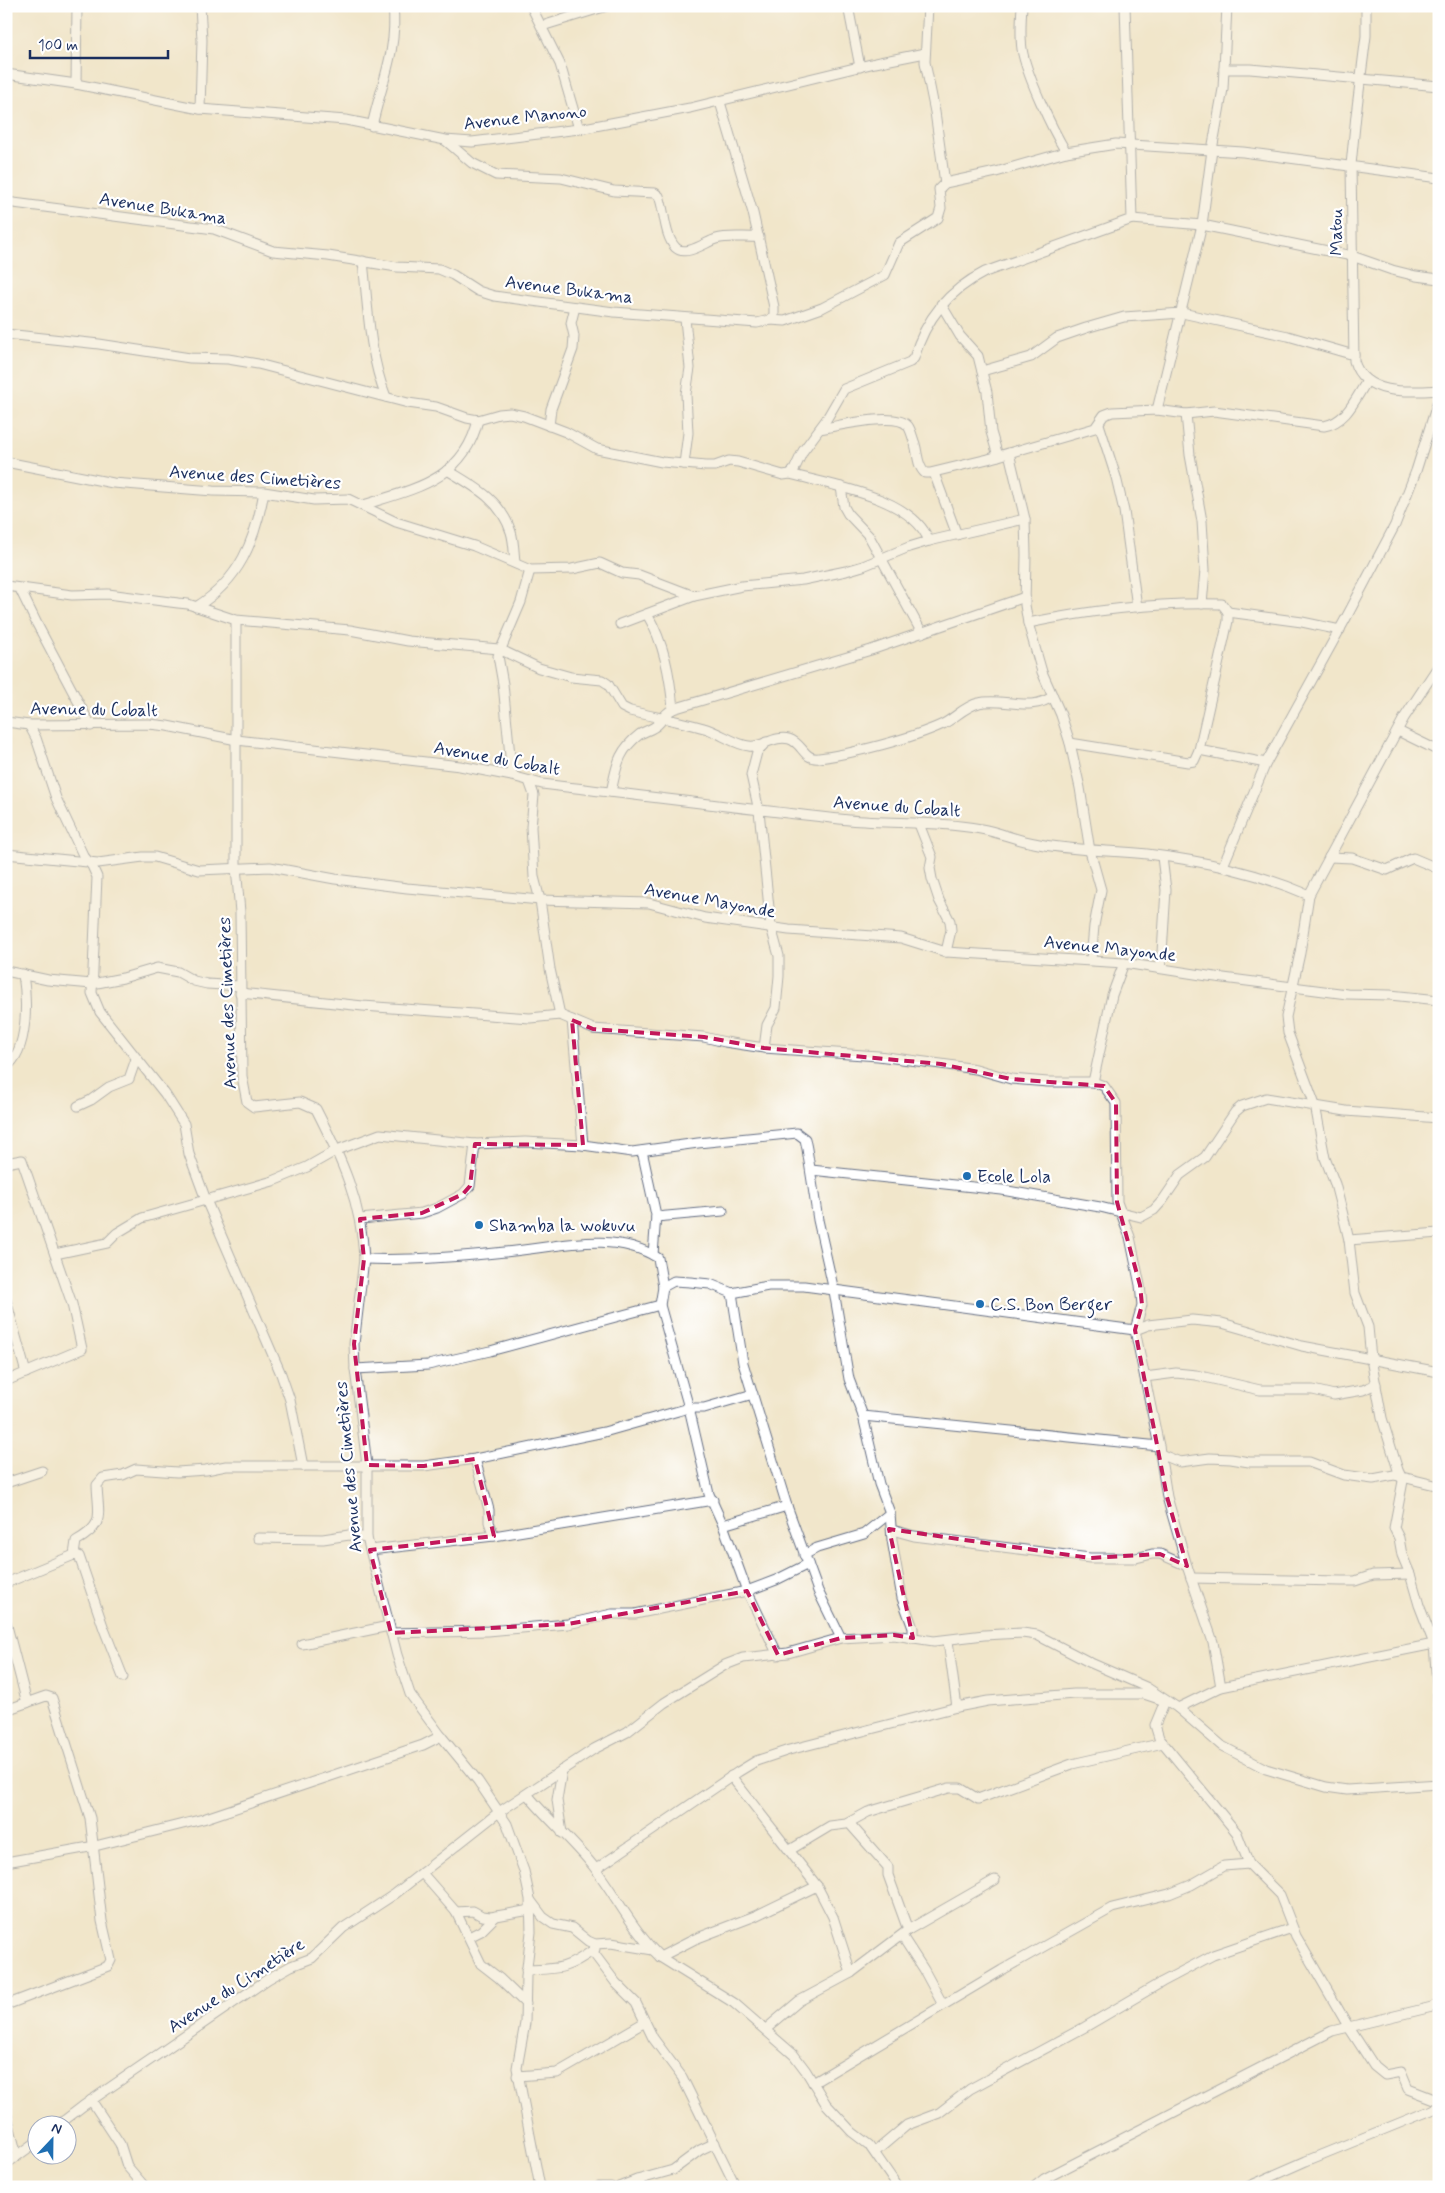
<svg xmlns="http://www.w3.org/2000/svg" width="1445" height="2193" font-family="Mynerve,sans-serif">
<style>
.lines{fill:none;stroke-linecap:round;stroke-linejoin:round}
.street-casing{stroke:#666f84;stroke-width:11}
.street{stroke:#fff;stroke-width:9}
.marked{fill:none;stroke:#c2185b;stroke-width:4;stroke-dasharray:10 6;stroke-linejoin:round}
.poi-dot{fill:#1f6fb2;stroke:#fff;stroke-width:2}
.labels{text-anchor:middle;stroke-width:4.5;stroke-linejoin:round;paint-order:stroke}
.street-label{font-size:18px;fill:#1b2f5e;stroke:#fff}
.poi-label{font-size:18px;fill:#1b2f5e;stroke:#fff;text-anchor:start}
</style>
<rect width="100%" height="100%" fill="#fff"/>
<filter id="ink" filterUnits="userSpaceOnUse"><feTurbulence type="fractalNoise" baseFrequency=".02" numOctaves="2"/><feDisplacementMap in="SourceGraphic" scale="10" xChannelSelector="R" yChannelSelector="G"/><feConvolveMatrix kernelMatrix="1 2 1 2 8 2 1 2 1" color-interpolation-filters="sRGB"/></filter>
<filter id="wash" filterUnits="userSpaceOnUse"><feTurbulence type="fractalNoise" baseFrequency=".0096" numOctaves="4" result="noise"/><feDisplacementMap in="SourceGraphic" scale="20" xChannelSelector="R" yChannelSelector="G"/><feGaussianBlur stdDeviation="1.12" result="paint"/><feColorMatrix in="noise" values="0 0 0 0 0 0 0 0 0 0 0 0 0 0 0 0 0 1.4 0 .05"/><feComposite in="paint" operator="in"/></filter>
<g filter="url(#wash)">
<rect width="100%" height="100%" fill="#f1e6cb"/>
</g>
<g filter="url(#ink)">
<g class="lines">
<defs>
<g id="street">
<polyline points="531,6 560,64 579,129"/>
<polyline points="848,6 860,67"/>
<polyline points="928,6 925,62 935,112 945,183"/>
<path d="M1022 6C1021 20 1020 35 1022 49 1026 74 1052 129 1066 152"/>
<polyline points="1125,6 1132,219"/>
<path d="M1366 6V36L1356 115 1351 165 1354 361C1364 396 1409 392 1439 390"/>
<polyline points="542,26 607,6"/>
<polyline points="1224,69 1250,69 1439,86"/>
<polyline points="6,74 76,84 200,109 346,120 445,140 472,142 579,129 690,108 875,63 925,53"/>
<polyline points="76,84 77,6"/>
<polyline points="720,102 753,213 774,307 774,315 770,320"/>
<polyline points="200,109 202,40 200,6"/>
<path d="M372 126C381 84 398 50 393 6"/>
<path d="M445 140 472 163 496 175 561 178 614 191 655 193 659 196C665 211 664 236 676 248 686 257 706 242 716 239 729 235 745 238 759 237"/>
<polyline points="6,202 214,229 273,251 328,256 397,267 439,269 453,275 478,291 494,296 614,312 757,323 770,320 785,321 822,308 885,275 899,243 938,218 941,208 939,189 945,183 996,172 1066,152 1116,144 1243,152 1439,178"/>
<path d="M363 261C368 307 369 354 386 397"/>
<polyline points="941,304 960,336 978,356 987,392 991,432 998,456"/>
<path d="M6 334 99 344 190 358 228 359 258 364 408 403 436 407 467 418 478 420 499 414 510 413 524 416 566 432 597 449 662 462 706 466H715L729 461 738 462 783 475 790 474 794 470 803 451 826 420 844 389 910 362 914 358C925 320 949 290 985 272L1132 219 1202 225 1352 256 1392 270 1416 276 1439 279"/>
<polyline points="982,371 1031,357 1057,338 1086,328 1124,317 1182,313 1288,336 1354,355"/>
<polyline points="1157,410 1202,225 1212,150 1223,89 1227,6"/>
<polyline points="1186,414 1190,455 1202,521 1205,570 1202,604"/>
<polyline points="1099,424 1116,477 1124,511 1137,607"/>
<polyline points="549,426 551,409 573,349 574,336 571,323 575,307"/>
<path d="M820 429C837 426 897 411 908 426 911 430 913 439 915 444 918 454 917 466 925 473H930L988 459 1095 428 1104 415 1112 412 1157 410 1186 414 1214 411 1324 426C1347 422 1355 399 1367 381"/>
<polyline points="1009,453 1025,519 1026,555 1025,605 1028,623 1042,672 1061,715 1070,743 1080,788 1090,851 1101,890 1094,926 1091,960"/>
<polyline points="6,462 113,483 213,491 264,492 314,500 348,499 396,522 474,546 530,570 572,569 600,563 622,573 639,575 694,596"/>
<polyline points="684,464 688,433 686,394 690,368 685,319"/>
<path d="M447 470C474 486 501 500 511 532 514 541 514 553 515 563"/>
<polyline points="934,473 957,535"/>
<path d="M790 474C830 485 913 497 929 541"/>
<polyline points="841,487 844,507 848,514 869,536 922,633"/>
<path d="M363 505C414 489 464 480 478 420"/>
<path d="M6 586 72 595 108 594 178 603 188 604 236 620 350 630 408 641 499 649 539 668 571 677 602 680 608 684 622 707 630 711C655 717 680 721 704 728 719 732 735 745 749 746 762 748 774 735 789 739 803 743 803 760 819 758 852 754 913 738 943 724 955 718 965 706 979 703 1002 697 1031 713 1053 696"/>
<polyline points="20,589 37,624 91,726"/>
<path d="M196 607C240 580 255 541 264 492"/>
<polyline points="1228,612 1302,622 1340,630"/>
<path d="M647 614C664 643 670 675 673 709"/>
<path d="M236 620V867L240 912 242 1076 247 1102 254 1107 300 1102 316 1109C341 1158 362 1203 364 1259L354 1344 355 1369 367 1465V1538L397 1655 410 1694 441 1736 478 1781 507 1824 524 1871 530 1899 531 1932 526 1976 525 2023 517 2068 540 2187"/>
<path d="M1028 623C1092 610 1157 602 1222 604L1228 612V621L1199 750 1194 761 1188 762 1070 743"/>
<polyline points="620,624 694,596 742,586 803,580 846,571 863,566 909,547 929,541 1025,519"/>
<polyline points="1439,665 1404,718 1309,895 1300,953 1286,1017 1288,1033 1315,1105 1325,1158 1335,1184 1342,1211 1349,1240 1355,1293 1368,1327 1371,1359 1382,1418 1398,1470 1403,1481 1394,1528 1399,1538 1402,1555 1410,1574 1419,1605 1434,1644 1439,1710"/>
<path d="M6 722 29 725 149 724 167 726 237 740 460 766 512 776 542 784C644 796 746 809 849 820 893 824 938 821 981 829 999 832 1016 840 1034 843 1071 851 1110 850 1147 854 1204 861 1256 872 1309 895"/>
<polyline points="29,725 36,738 56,798 83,855 92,866 97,877 92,993 100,1012 165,1094 184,1124 189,1154 206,1200 281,1374 290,1400 303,1466 424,1466 475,1459 604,1432 689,1408 660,1305 663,1287 674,1281 690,1282 710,1284 732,1293 768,1286 804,1286 1135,1330 1148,1325 1192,1320 1222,1323 1302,1346 1439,1372"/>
<polyline points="1398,731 1439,751"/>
<polyline points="1199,750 1266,763"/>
<polyline points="512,776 503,684 498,656 521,602 530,570"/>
<polyline points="529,781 534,795 531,827 534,877 540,900 550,969 560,1015"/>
<path d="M611 792C617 766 617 752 640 734 645 731 653 729 657 725 665 718 661 716 673 709L871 650 1025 597"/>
<polyline points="919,824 932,857 930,868 932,879 939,900 950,921 951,930 946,952"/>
<polyline points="6,854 98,863 143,857 155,857 199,870 270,867 335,879 407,888 540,900 649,903 705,918 789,930 901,938 946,952 1124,963 1208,976 1347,994 1390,995 1439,1000"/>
<polyline points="1329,857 1352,858 1387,870 1413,858 1439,869"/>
<polyline points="1223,866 1266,763 1346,618 1395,525 1416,471 1439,398"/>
<polyline points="1161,968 1166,890 1162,857"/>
<polyline points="6,971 48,980 92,984 123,978 157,968 178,972 194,981 207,984 240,986"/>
<polyline points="240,993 363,1006 530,1018 560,1015 593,1029 704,1037 725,1042 764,1048 878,1056 941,1064 976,1069 1011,1079 1048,1082 1093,1082 1104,1086 1116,1103 1117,1202 1130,1237 1140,1285 1142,1305 1135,1330 1159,1446 1167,1497 1187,1566 1213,1642 1221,1687"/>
<polyline points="572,1020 583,1145"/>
<polyline points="764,1048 767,1025 776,1008 779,976 779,956 771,927 759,811 751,775 757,752 766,742"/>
<path d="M6 1067C29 1050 27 999 23 974"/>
<polyline points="1093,1082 1112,995 1124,963"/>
<polyline points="78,1106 91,1100 109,1087 129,1079 136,1059"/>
<polyline points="642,1151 656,1215 653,1255"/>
<polyline points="6,1163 22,1160 72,1304 82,1349 6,1381"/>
<polyline points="811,1170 1002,1190 1100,1207 1141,1217 1154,1210 1163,1200 1180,1175 1205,1157 1235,1112 1242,1106 1266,1098 1346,1111 1439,1118"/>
<polyline points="656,1217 723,1211"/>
<polyline points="360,1219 422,1213 437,1208 463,1194 470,1186 475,1144"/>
<polyline points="1349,1240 1439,1233"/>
<polyline points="55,1254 107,1243 117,1233 142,1218 273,1181 307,1167 337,1150 380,1134 475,1144 525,1142 583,1145 632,1152 698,1143 797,1133 805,1139 807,1149 818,1220 834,1291 849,1379 863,1416 879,1484 890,1513 892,1540 902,1598 913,1628 913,1638"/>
<path d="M364 1259C412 1261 458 1257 505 1252 555 1248 612 1229 658 1258L663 1287"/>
<polyline points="732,1293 743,1363 787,1506 818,1591 841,1638"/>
<polyline points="6,1300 26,1373"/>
<polyline points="355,1369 428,1365 490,1351 660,1305"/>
<polyline points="1145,1377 1176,1373 1196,1375 1260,1390 1313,1390 1334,1395 1363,1390 1376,1384"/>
<polyline points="753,1394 704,1408 689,1408 709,1494 723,1525 787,1506"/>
<polyline points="863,1416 1159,1446"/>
<polyline points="1160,1454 1180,1462 1210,1458 1231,1459 1249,1462 1309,1462 1344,1475 1373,1479 1394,1475 1439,1486"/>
<polyline points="6,1483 42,1471"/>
<polyline points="723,1525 747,1591 778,1655"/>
<polyline points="892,1530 914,1536 1090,1558 1136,1558 1152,1554 1160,1554 1187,1566"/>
<polyline points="494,1536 713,1500"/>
<polyline points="258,1538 323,1539 349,1535 367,1538"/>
<polyline points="370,1550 494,1536 489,1522 489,1510 475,1459"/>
<path d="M74 1555 76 1541C106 1524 98 1515 97 1485L103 1478 123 1475 136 1469 177 1472 206 1470 226 1466H303"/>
<polyline points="804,1555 817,1548 864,1534 890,1513"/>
<polyline points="1191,1578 1341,1581 1355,1581 1373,1575 1410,1574"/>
<polyline points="6,1583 74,1555 79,1556 104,1629 123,1677"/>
<polyline points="6,1622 27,1703"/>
<polyline points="391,1633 488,1631 568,1624 612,1614 635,1614 747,1591 776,1580 808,1564"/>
<polyline points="948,1641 957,1707"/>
<polyline points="302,1644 389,1626"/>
<polyline points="1178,1708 1221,1687 1434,1644"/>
<polyline points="6,1710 46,1696 52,1698 90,1818 102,1921 111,1960 108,1966 6,2005"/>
<polyline points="731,1776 817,1886 833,1917 851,1973"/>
<path d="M527 1794C548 1820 574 1841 594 1867 617 1897 633 1931 660 1957L734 2003 794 2055 806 2071 826 2104 852 2132 869 2145 898 2187"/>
<polyline points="849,1823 888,1867 888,1875 908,1930"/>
<polyline points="562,1833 557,1800 562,1770"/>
<polyline points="790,1850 830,1826 846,1824 868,1812 949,1788 960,1788 978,1799 1072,1764 1163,1743"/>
<polyline points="6,1862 95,1846 203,1819 423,1745 441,1736"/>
<polyline points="596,1869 738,1772 756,1761 789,1750 957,1707 988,1701 1074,1694 1144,1694 1165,1701 1155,1725 1159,1738 1237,1833 1249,1864 1280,1895 1296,1936 1348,2026 1374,2066 1385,2075 1401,2072 1408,2089 1439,2101"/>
<polyline points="422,1873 456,1912 473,1911 482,1916 491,1917 530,1910"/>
<polyline points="531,1901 543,1917 553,1924 572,1928 588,1941 595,1944 611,1943 653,1950"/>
<polyline points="456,1912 481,1964 499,1978 526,2004"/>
<polyline points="902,1936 924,1970 943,2005"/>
<polyline points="469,1937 481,1931 496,1916"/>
<polyline points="592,1951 616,1983 636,2003 653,2038 682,2077 736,2187"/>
<polyline points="660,1957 695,1939 755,1916 817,1886"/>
<path d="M526 1970C561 1969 567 1969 595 1949"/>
<polyline points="766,2029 799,2001 851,1973 908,1930 995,1880"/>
<polyline points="517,2076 557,2073 645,2022"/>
<polyline points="813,2083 1002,1970 1112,1908 1169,1894 1191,1885 1224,1866 1249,1864"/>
<polyline points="91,2100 120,2144 127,2166 145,2187"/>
<polyline points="6,2112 17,2156"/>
<polyline points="57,2126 83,2106 268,1979 291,1966 312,1958 343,1928 395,1894 499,1812 594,1749 627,1732 664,1703 725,1665 743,1658 788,1653 841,1638 894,1635 934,1641 984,1635 1022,1633 1037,1635 1091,1663 1146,1687 1178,1708 1222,1746 1266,1769 1326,1787 1347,1790 1439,1784"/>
<polyline points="875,2152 907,2125 939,2113 970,2089 1085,2027 1162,1982 1213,1955 1292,1928"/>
<polyline points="6,2164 38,2141"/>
<polyline points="637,2180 673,2170 700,2150 715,2143"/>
<polyline points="598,2187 611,2187"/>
<polyline points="619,2187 637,2180 642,2187"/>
<polyline points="1034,2187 1044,2179 1332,2031 1432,2007 1439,2003"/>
<polyline points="1247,2187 1306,2161 1439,2107"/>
</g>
</defs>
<!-- street casing -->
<use href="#street" class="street-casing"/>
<!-- street -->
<use href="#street" class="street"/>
</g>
</g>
<!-- marked area -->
<path d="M0 0H1445V2193H0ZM572 1020 593 1029 704 1037 764 1048 941 1064 1011 1079 1104 1086 1116 1103 1117 1202 1140 1285 1142 1305 1135 1330 1167 1497 1187 1566 1160 1554 1090 1558 889 1529 913 1638 894 1635 841 1638 778 1655 747 1591 568 1624 391 1633 370 1550 494 1536 475 1459 424 1466 367 1465 354 1344 364 1259 360 1219 422 1213 463 1194 470 1186 475 1144 583 1145Z" fill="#f1e6cb" fill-opacity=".55" fill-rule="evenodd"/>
<path class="marked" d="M572 1020 593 1029 704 1037 764 1048 941 1064 1011 1079 1104 1086 1116 1103 1117 1202 1140 1285 1142 1305 1135 1330 1167 1497 1187 1566 1160 1554 1090 1558 889 1529 913 1638 894 1635 841 1638 778 1655 747 1591 568 1624 391 1633 370 1550 494 1536 475 1459 424 1466 367 1465 354 1344 364 1259 360 1219 422 1213 463 1194 470 1186 475 1144 583 1145Z"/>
<!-- markers -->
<g class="poi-dot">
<circle cx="967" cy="1176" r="5"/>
<circle cx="479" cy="1225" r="5"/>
<circle cx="980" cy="1304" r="5"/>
</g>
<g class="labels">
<!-- street labels -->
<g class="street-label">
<text transform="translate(525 117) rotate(-6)" y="6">Avenue Manono</text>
<text transform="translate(163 208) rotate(9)" y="6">Avenue Bukama</text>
<text transform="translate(1336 232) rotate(-90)" y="6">Matou</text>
<text transform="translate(569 289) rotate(7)" y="6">Avenue Bukama</text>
<text transform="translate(255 477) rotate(4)" y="6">Avenue des Cimetières</text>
<text transform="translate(94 709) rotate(1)" y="6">Avenue du Cobalt</text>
<text transform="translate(497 758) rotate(10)" y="6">Avenue du Cobalt</text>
<text transform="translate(897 806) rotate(4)" y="6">Avenue du Cobalt</text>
<text transform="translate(710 900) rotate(10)" y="6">Avenue Mayonde</text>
<text transform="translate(1110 948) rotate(6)" y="6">Avenue Mayonde</text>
<text transform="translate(227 1003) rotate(-92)" y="6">Avenue des Cimetières</text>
<text transform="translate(348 1467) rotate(-95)" y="6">Avenue des Cimetières</text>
<text transform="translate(236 1985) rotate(-33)" y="6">Avenue du Cimetière</text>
</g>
<!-- poi labels -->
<g class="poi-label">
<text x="977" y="1182">Ecole Lola</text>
<text x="489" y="1231">Shamba la wokuvu</text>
<text x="990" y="1310">C.S. Bon Berger</text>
</g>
</g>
<!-- margin -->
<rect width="1445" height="2193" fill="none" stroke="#fff" stroke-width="25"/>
<!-- north arrow -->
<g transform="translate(52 2140) rotate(22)"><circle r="24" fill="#ffffff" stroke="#a4acbf"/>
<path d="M0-4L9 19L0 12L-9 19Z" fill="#1f6fb2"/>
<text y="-8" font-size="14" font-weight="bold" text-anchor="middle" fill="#1b2f5e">N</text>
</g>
<!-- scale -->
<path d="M30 50v8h138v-8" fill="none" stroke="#1b2f5e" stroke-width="2.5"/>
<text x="38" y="50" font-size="15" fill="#1b2f5e" stroke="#ffffff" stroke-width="4" paint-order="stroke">100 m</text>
</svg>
